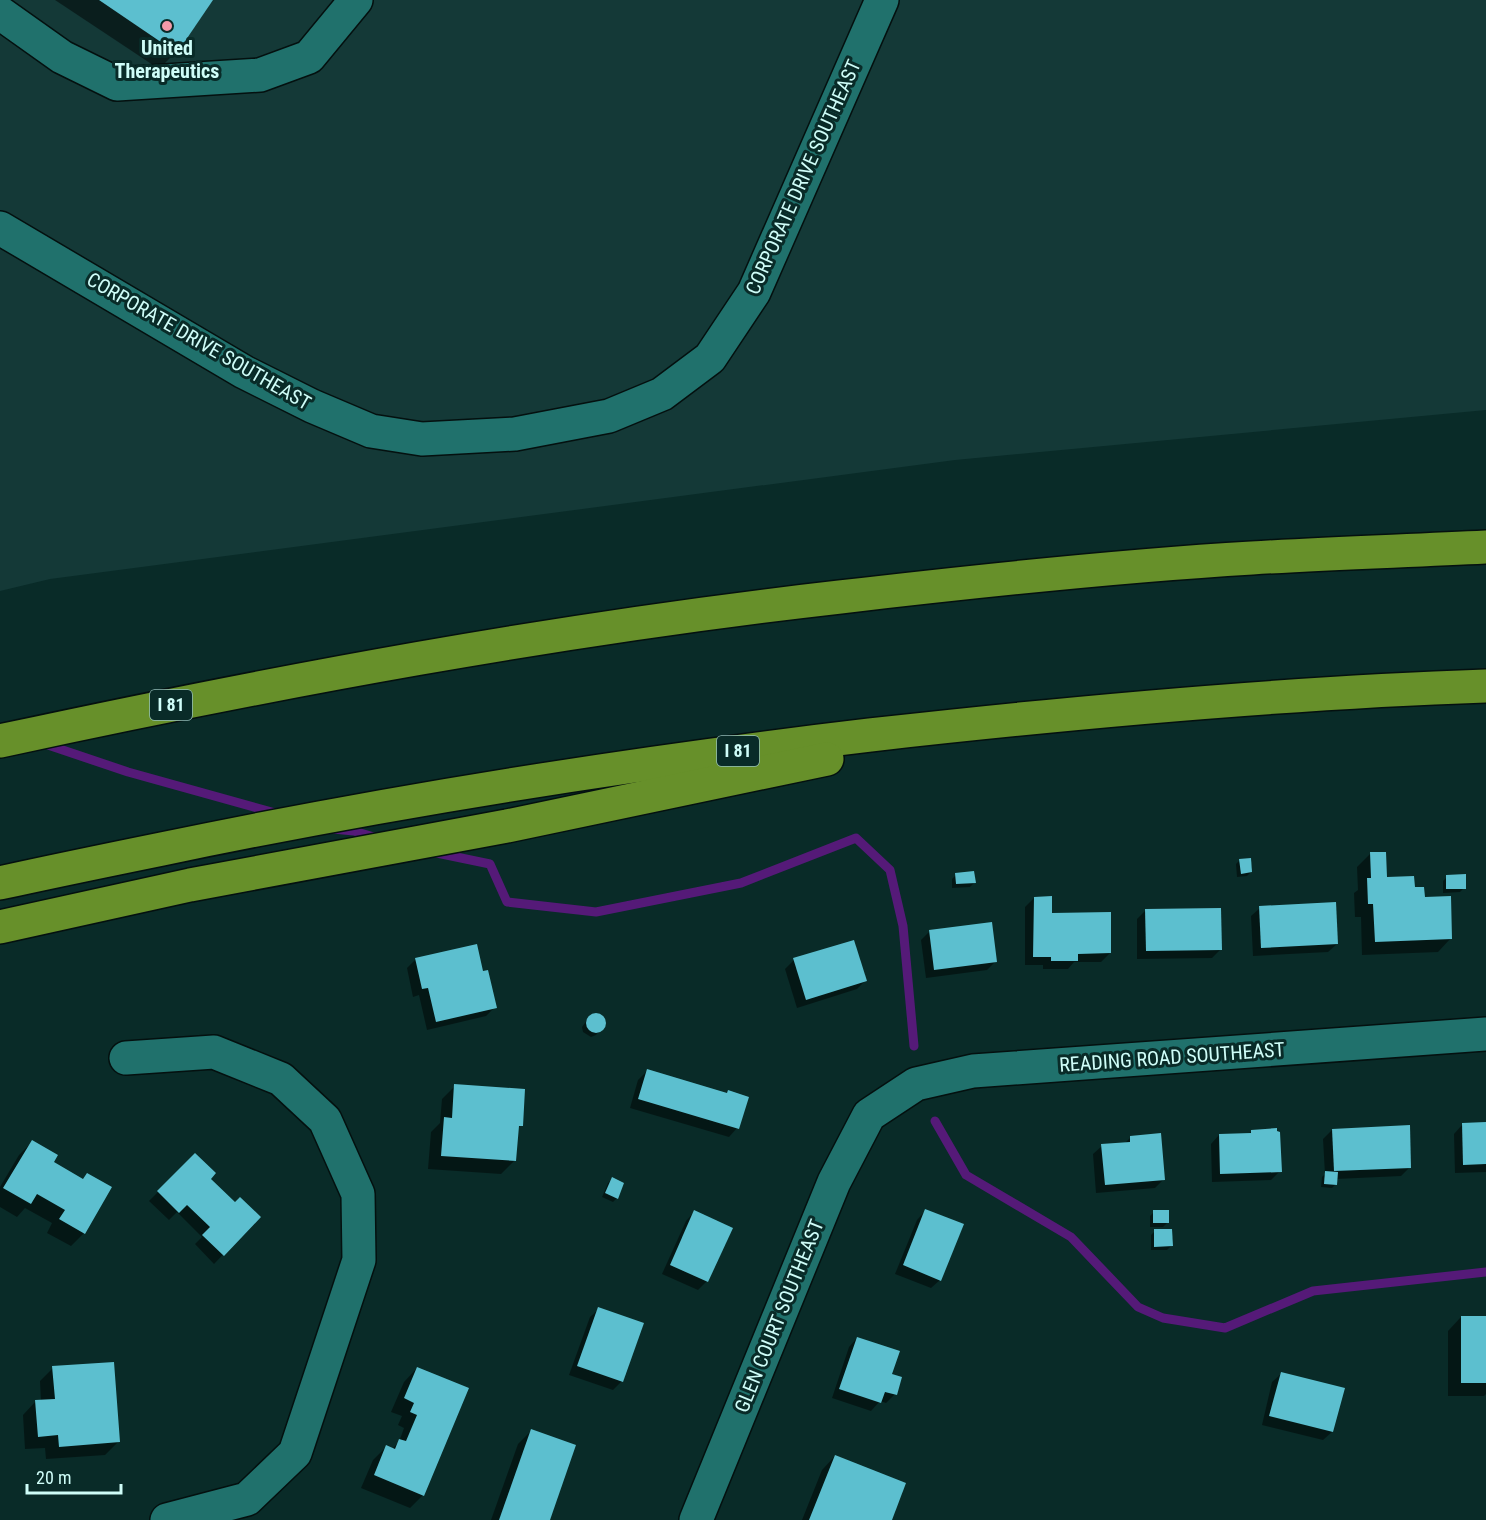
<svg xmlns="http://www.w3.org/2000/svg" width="1486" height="1520" font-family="'Roboto Condensed',sans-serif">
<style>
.built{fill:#143937}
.shadow{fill:#0007}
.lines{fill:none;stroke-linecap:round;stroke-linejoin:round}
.stream{stroke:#551a78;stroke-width:9}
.building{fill:#5cbfcf}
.minor-casing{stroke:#04100f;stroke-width:36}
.highway-casing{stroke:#04100f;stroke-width:36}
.minor{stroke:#20716c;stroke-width:33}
.highway{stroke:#67902a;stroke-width:33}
.poi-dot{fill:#f39aa9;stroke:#092b28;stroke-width:2}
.labels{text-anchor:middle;stroke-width:6;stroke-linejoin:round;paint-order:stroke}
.shield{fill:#092b28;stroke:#94beba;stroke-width:1.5}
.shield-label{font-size:18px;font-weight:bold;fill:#cffdf8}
.poi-label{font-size:20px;font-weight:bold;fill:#cffdf8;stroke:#092b28}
.street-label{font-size:20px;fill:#cffdf8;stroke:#092b28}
</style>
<rect width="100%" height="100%" fill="#092b28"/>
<!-- built -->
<polygon class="built" points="0,0 1486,0 1486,410 955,460 50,579 0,591"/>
<!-- shadow -->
<g class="shadow">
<polygon points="55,0 211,0 176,52 159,69"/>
<polygon points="1370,854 1386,878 1413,889 1423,899 1451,938 1438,952 1362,955 1361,917 1355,917 1354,893 1358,890 1357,867"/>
<polygon points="1240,860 1251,872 1247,876 1237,877 1236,864"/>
<polygon points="956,875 974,883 970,887 952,888 952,879"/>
<polygon points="1447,877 1464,888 1460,892 1443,893 1443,881"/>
<polygon points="1034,898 1051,915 1110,953 1101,962 1074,962 1068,969 1043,969 1043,965 1025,965 1025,907"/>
<polygon points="1260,908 1337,944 1328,952 1253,956 1251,916"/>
<polygon points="1145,911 1221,949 1212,958 1137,959 1137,919"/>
<polygon points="930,931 995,962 987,970 926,978 921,940"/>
<polygon points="476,946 482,973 495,1007 486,1016 427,1030 419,995 413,997 407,968 415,960"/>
<polygon points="794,960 865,981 857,989 797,1008 785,969"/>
<polygon points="595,1014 603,1018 605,1023 596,1035 591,1037 583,1032 582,1027 590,1016"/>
<polygon points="647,1071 726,1094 737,1128 729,1137 630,1108 638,1080"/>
<polygon points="455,1086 521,1125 517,1129 515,1160 501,1174 428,1169 431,1132 440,1123 442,1099"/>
<polygon points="1486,1124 1486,1172 1455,1173 1454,1134 1462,1125"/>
<polygon points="1332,1130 1410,1167 1401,1176 1336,1179 1336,1184 1332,1188 1321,1187 1322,1177 1325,1174 1323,1139"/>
<polygon points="1252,1131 1280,1171 1271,1180 1212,1182 1211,1144 1219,1135 1248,1134"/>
<polygon points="1131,1137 1163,1180 1155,1188 1096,1193 1093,1154 1102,1146 1124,1144"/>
<polygon points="32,1142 84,1233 71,1246 47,1233 52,1223 25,1208 17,1217 0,1207 0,1187 19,1155"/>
<polygon points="195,1155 209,1179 235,1204 259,1217 214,1264 195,1244 202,1237 177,1212 169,1220 149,1201"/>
<polygon points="612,1179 617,1198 613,1202 602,1197 608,1183"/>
<polygon points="925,1211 940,1280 931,1288 895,1274 917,1220"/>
<polygon points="694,1212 707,1281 698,1290 662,1274 686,1221"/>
<polygon points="1154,1212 1167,1223 1163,1227 1150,1227 1150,1216"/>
<polygon points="1155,1231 1171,1246 1167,1250 1151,1250 1151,1235"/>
<polygon points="599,1309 622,1381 613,1390 569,1375 590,1317"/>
<polygon points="1461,1317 1486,1317 1486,1394 1484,1396 1448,1396 1448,1331"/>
<polygon points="857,1338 890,1375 895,1394 886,1403 880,1401 871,1411 832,1398 849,1347"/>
<polygon points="53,1368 118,1442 105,1455 46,1459 45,1448 25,1449 23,1415 36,1401 41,1401 40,1381"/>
<polygon points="417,1368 423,1495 410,1508 361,1488 373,1460 386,1447 392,1449 399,1442 404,1428 398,1425 402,1416 391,1412 404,1382"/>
<polygon points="1281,1374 1332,1432 1323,1440 1262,1425 1272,1382"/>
<polygon points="531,1431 548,1520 491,1520 518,1444"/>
<polygon points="835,1456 890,1520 802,1520 822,1470"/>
</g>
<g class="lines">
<!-- stream -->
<g class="stream">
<polyline points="42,743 128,772 279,814"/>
<polyline points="333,829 354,831 377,838"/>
<polyline points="432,852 490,864 507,902 596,912 741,883 856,838 890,870 903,926 914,1046"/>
<polyline points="935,1121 966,1175 1071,1237 1138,1307 1163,1318 1225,1328 1313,1291 1486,1272"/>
</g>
</g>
<!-- building -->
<g class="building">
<polygon points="99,0 213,0 177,53"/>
<polygon points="1370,852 1386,852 1387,877 1414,876 1415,887 1424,887 1425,897 1451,896 1452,939 1375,942 1373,904 1368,904 1367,878 1371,878"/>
<polygon points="1251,858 1252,872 1241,874 1239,859"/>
<polygon points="974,871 976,883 956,884 955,873"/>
<polygon points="1466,874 1466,889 1446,889 1446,875"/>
<polygon points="1052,896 1052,913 1111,912 1111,953 1078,954 1078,961 1051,961 1051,957 1033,957 1034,897"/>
<polygon points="1336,902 1338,944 1261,948 1259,906"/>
<polygon points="1221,908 1222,950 1146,951 1145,909"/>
<polygon points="992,922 997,962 934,970 929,930"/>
<polygon points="854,940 867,981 806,1000 793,958"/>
<polygon points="477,944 483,971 488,970 497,1008 436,1022 428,988 422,989 415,958"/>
<circle cx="596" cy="1023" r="10"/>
<polygon points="647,1069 727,1093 728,1090 749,1097 739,1129 638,1099"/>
<polygon points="454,1084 525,1089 523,1126 519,1126 516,1161 441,1156 444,1117 452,1118"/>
<polygon points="1486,1122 1486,1164 1463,1165 1462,1123"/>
<polygon points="1410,1125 1411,1168 1334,1171 1332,1129"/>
<polygon points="1277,1128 1277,1131 1280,1132 1282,1172 1220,1174 1219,1134 1251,1133 1251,1130"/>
<polygon points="1161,1133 1165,1180 1105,1185 1101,1144 1130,1142 1130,1136"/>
<polygon points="32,1140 58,1155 54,1162 83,1179 87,1173 112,1187 85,1234 59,1219 65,1210 37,1194 31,1204 3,1188"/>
<polygon points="195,1153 216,1173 211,1179 235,1202 240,1197 261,1217 224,1256 202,1235 210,1227 187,1205 179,1213 157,1191"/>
<polygon points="1325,1171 1338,1172 1337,1185 1324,1184"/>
<polygon points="612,1177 624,1183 618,1199 605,1193"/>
<polygon points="925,1209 964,1224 941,1281 903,1265"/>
<polygon points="694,1210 733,1228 708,1282 670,1265"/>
<rect x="1153" y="1210" width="16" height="13"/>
<polygon points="1154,1229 1172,1229 1173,1246 1154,1247"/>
<polygon points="598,1307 644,1323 623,1382 577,1366"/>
<rect x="1461" y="1316" width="25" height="67"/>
<polygon points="857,1337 900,1351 892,1374 902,1377 897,1395 885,1392 881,1403 839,1389"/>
<polygon points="114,1362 120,1442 59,1447 58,1435 38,1437 35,1400 55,1399 52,1366"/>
<polygon points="417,1367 469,1388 424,1496 374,1475 386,1445 395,1449 399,1439 406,1441 417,1415 410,1412 414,1403 404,1398"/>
<polygon points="1281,1372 1345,1388 1333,1432 1269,1416"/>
<polygon points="531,1429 576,1445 550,1520 499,1520"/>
<polygon points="835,1455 906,1483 892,1520 809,1520"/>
</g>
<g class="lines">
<defs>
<g id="minor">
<polyline points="0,13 62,57 117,84 260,75 309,57 356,0"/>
<polyline points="0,228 244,372 312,406 371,431 422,439 515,434 609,416 662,394 710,358 754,292 882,0"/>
<polyline points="126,1058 214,1052 281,1079 325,1120 358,1194 359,1260 295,1453 247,1499 167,1520"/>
<polyline points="696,1520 834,1182 869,1115 916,1084 973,1071 1486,1034"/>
</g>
<g id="highway">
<path d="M0 741C278 681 557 629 840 597 977 581 1115 566 1252 558 1330 553 1408 551 1486 547"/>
<path d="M0 883C54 871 108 860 162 849 397 800 632 763 870 735 1074 712 1280 693 1486 686"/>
<polyline points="0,927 190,885 507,826 827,759"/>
</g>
</defs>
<!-- minor casing -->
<use href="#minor" class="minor-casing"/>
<!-- highway casing -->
<use href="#highway" class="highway-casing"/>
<!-- minor -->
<use href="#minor" class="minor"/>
<!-- highway -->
<use href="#highway" class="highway"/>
</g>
<!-- markers -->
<circle class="poi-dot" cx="167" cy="26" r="6"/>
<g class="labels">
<!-- shield labels -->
<g class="shield">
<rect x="150" y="690" width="42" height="30" rx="4.5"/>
<rect x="717" y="736" width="42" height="30" rx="4.5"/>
</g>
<g class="shield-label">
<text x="171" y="711">I 81</text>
<text x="738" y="757">I 81</text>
</g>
<!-- poi labels -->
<g class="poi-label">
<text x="167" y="55">United<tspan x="167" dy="23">Therapeutics</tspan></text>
</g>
<!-- street labels -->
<g class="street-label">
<text transform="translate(803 177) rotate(-66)" y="7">CORPORATE DRIVE SOUTHEAST</text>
<text transform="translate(199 341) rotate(30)" y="7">CORPORATE DRIVE SOUTHEAST</text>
<text transform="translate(1172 1057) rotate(-4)" y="7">READING ROAD SOUTHEAST</text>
<text transform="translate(779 1316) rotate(-68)" y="7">GLEN COURT SOUTHEAST</text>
</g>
</g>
<!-- scale -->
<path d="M27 1484v9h94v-9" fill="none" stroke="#cffdf8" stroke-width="3"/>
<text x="36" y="1484" font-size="18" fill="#cffdf8" stroke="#092b28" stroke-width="4.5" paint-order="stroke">20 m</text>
</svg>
